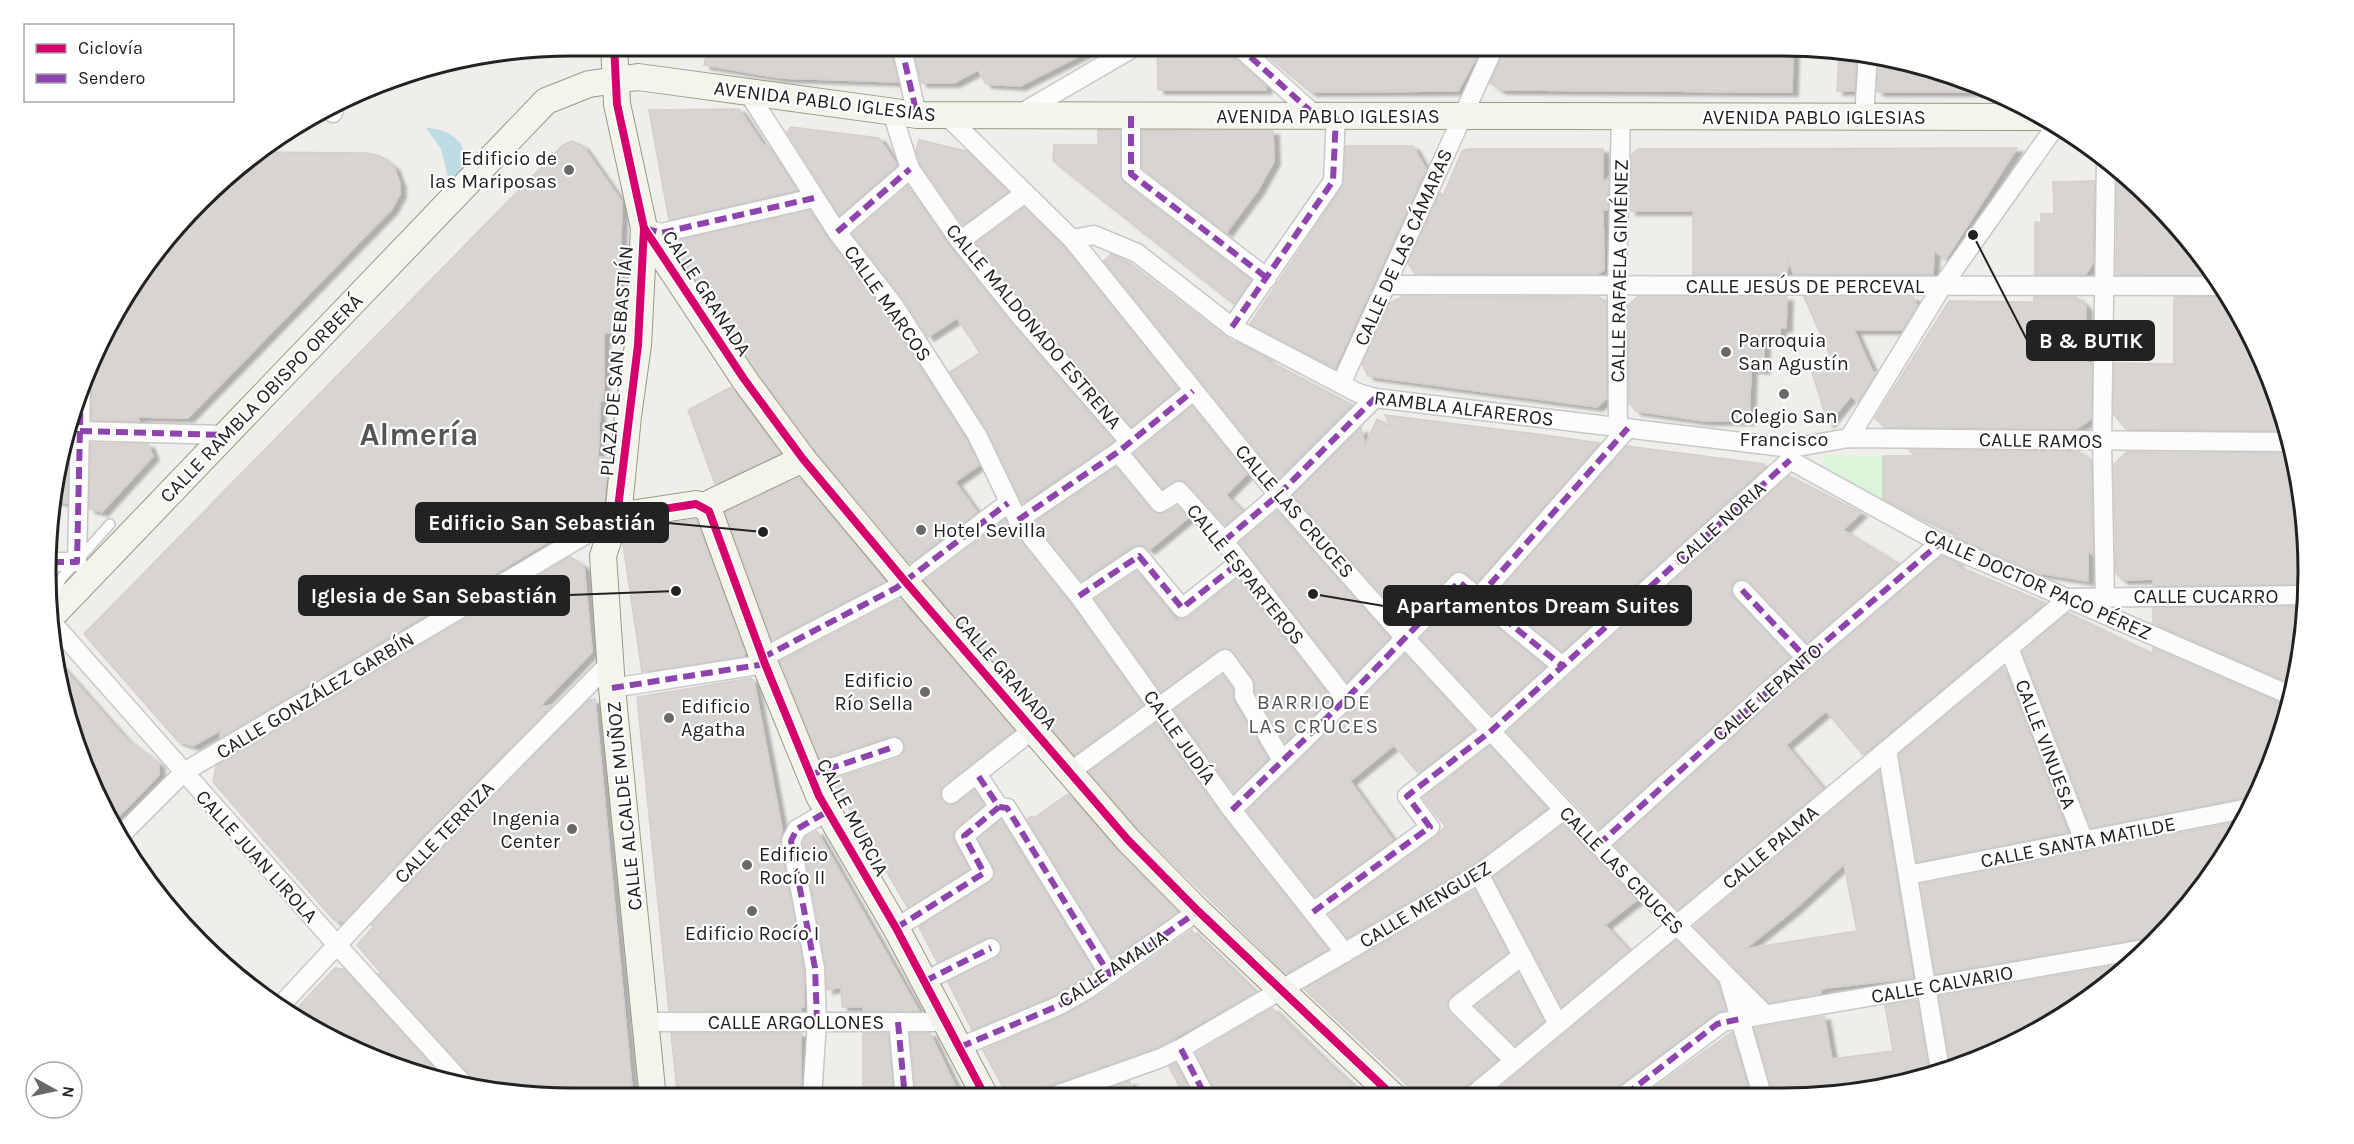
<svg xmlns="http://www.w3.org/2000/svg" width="2354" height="1144" font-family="Karla,sans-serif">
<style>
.park{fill:#daf5da}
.water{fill:#bfdbe3}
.building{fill:#d7d4d2;stroke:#d3d0cc;stroke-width:1.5;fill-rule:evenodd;filter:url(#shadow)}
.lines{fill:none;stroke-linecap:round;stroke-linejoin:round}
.lane-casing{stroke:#c9c8c7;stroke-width:12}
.street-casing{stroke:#c9c8c7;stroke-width:21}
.secondary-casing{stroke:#999a82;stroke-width:28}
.lane{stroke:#fdfcfc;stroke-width:9}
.street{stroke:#fdfcfc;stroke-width:18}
.secondary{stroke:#f4f4ed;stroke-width:26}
.quiet{stroke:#8e44ad;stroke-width:6;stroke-dasharray:12 6;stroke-linecap:butt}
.cycleway-casing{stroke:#fff;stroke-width:11}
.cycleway{stroke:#d6006c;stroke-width:8}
.poi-dot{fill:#6a6968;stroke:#fff;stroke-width:2}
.labels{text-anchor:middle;stroke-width:4.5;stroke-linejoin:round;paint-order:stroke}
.street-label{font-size:20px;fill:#222;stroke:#fff}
.poi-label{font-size:20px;fill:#222;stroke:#fff;text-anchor:start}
.neighbourhood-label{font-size:21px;letter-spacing:1.5px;fill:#555;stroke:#fff}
.town-label{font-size:32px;font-weight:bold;fill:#555;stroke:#fff}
.rim{fill:none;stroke:#222;stroke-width:3}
.leader{fill:none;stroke:#222;stroke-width:2}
.callout-dot{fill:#222;stroke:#fff;stroke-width:2}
.callout{fill:#222;stroke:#222;stroke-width:2}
.callout-label{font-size:21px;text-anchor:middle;font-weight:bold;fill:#fff}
</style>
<defs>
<filter id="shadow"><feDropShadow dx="6" dy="4" stdDeviation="1.5" flood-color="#0004"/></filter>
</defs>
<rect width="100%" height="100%" fill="#f0eeeb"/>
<!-- park -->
<polygon class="park" points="1825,455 1883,456 1883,501 1822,465"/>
<!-- water -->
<path class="water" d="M426 128C462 129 480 160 450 186L441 149Z"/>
<!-- building -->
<g class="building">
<polygon points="709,45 890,45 898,82 781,78 704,65"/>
<polygon points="929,45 1101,45 1020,86 986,84 978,70 954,83 921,83 914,52"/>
<polygon points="1157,45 1226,45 1229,53 1266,86 1266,90 1158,90"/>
<polygon points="1254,45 1483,45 1458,91 1311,92"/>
<polygon points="1506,45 1793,46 1792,92 1501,90 1490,83"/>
<polygon points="1839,51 1857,52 1854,91 1837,91"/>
<polygon points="1879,55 1984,85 1991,89 1991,92 1879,92 1877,91"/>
<polygon points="739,109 764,146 767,144 797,190 669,220 649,110"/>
<polygon points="791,127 879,138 897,165 839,215 787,132"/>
<polygon points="1098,130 1120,130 1120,174 1124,183 1251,280 1234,304 1053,161 1054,145 1098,145"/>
<polygon points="1142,130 1273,131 1274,161 1258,190 1226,233 1142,168"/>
<polygon points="919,140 966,151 1008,192 963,225 920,164 916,150"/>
<polygon points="572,141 583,146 622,202 618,333 604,333 604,378 603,401 600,401 598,457 609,458 603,509 220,738 221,730 193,746 178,741 84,634 563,145"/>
<polygon points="1346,146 1413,146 1426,169 1335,368 1250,324 1342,187"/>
<polygon points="2017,148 1946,259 1934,251 1933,274 1794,274 1788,261 1787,274 1693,274 1693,211 1630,211 1631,155 1638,149"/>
<polygon points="1468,149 1603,149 1603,182 1608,178 1608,210 1603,210 1604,270 1597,274 1415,274 1408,263 1440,192 1443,196 1462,151"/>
<polygon points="256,152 367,153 380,156 394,167 400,184 400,194 391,210 188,418 137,417 139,421 91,420 92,385 91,379 84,374 134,280"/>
<polygon points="2117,169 2155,200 2216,275 2116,275"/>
<polygon points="2094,181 2093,263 2085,275 2035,275 2035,222 2041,223 2041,214 2054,214 2053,182"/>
<polygon points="908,186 951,248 1012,324 1114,441 1022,503 987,430 950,372 980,353 957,318 928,337 904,300 852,234"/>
<polygon points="1024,208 1064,247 1178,389 1131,427 1030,310 976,243"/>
<polygon points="810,210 828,239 886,313 967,441 979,465 955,482 977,512 910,563 815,450 756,370 677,251 675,241"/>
<polygon points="1111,254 1122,259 1234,344 1236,342 1268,358 1263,358 1352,405 1279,478 1104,261"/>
<polygon points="1403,296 1599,297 1606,303 1607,398 1597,407 1368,376 1362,364 1390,303"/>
<polygon points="2229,296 2269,371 2287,431 2126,429 2114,415 2114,363 2174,364 2174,297"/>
<polygon points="1637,297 1787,297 1786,328 1780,328 1780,338 1764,338 1764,370 1751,369 1749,421 1704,421 1636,411 1629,403 1628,306"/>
<polygon points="1804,297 1913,297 1917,306 1902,330 1854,330 1873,372 1877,372 1858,402 1851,396 1828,424 1812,372 1834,364"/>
<polygon points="2034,297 2076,297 2086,306 2087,363 2092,363 2091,419 2076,429 1885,427 1875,418 1949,301 2034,302"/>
<polygon points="731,387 780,453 715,484 688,410"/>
<polygon points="1192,406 1247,474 1226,495 1242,511 1225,525 1187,483 1177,480 1162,488 1134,454"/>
<polygon points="1385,415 1544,435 1600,443 1477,582 1466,573 1455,572 1405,621 1293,495 1361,428 1365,445 1377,419 1390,426"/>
<polygon points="69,424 67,503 54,500 55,469"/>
<polygon points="91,443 148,444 153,456 102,512 89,509"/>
<polygon points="1627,446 1764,464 1764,468 1562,651 1494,596"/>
<polygon points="1909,450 2078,451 2091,462 2093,555 2088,551 2088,581 2038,573 1954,537 1957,534 1883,499 1883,456 1915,456"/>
<polygon points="2127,452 2294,453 2299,470 2308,584 2153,586 2153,579 2123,580 2116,574 2114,464"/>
<polygon points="1116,467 1155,513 1166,513 1177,506 1188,518 1149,550 1143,545 1133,546 1081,581 1034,522"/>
<polygon points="1789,476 1861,513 1843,530 1899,564 1807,643 1750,582 1745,579 1735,581 1731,587 1733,597 1790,657 1599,829 1507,732"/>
<polygon points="799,478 885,581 772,640 725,512"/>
<polygon points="1277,511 1390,638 1347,682 1239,543"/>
<polygon points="696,519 745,653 744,656 642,672 623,544 627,530"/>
<polygon points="1005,519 1070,603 1143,705 1074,755 924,581"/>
<polygon points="1942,556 1958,563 1957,566 2045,603 1863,755 1826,711 1786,745 1823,789 1678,910 1614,845 1775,699"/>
<polygon points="570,557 584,566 592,652 539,707 552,705 426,833 344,922 334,920 213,782 216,766"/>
<polygon points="1137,571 1177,621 1189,617 1238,578 1331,698 1285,743 1255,693 1253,678 1229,649 1218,650 1161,692 1095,599"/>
<polygon points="1460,597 1545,667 1492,715 1420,638"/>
<polygon points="900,599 1014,730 940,790 942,800 947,805 957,803 974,790 984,805 954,832 954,841 969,869 908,908 832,780 898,758 905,750 904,743 897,736 890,736 820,760 780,661"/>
<polygon points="2306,606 2296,685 2153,623 2153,608"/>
<polygon points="2068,613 2153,654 2153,648 2289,707 2269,774 2255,799 2247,797 2091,828 2022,651"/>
<polygon points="1405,654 1474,730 1418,773 1394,745 1350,781 1393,840 1315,897 1247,811"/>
<polygon points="55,659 126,739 159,764 159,775 111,824 100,805"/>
<polygon points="2004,667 2068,832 1917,862 1899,754"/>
<polygon points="1223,675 1233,689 1234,702 1268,759 1234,793 1174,710"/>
<polygon points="751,678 754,681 782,829 780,843 804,969 804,1007 801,1007 801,1011 669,1011 637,697"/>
<polygon points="595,699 633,1099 572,1099 479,1090 476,1081 378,974 382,974 357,945 374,926 371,925 442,849 589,700"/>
<polygon points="1156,723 1223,817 1328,949 1287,973 1280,968 1139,830 1089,772"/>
<polygon points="1490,746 1547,808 1473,865 1347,938 1329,914 1437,836 1445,826 1423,798"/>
<path d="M1879 771 1913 978 1826 988 1820 990 1821 994 1769 1003 1694 926ZM1844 864 1857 931 1745 949 1795 909Z"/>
<polygon points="1068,794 1117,850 1178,912 1112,958 1027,819 1032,816 1034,818"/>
<polygon points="1001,820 1094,971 1053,996 972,1030 948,982 997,958 1002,949 1001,942 997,938 987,938 937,962 919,927 993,879 994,868 978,839"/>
<polygon points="2242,821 2200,893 2152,941 2142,938 1935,974 1921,884"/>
<polygon points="1563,825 1637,900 1605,925 1629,951 1562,1007 1493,877"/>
<polygon points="817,831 888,956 919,1011 863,1011 863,1007 842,1007 841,987 827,990 826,966 803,843 806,837"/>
<polygon points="1475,890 1508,953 1451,996 1447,1007 1498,1060 1465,1087 1461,1096 1419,1096 1304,989"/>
<polygon points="1193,929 1191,930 1255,992 1157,1048 1047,1086 1042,1090 1040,1097 1008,1097 983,1050 1062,1016 1094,999"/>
<polygon points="1676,940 1718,983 1726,1010 1716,1013 1618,1086 1614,1095 1490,1096"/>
<polygon points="2130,963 2103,990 1984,1059 1951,1068 1939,996"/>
<polygon points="335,968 344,969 446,1082 370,1059 294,1011"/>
<polygon points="1518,973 1544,1021 1515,1045 1475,1006"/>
<polygon points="1917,1000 1930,1073 1851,1094 1774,1095 1754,1028 1824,1016 1832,1059 1893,1051 1885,1005"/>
<polygon points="1272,1008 1325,1060 1364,1096 1217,1097 1196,1053"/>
<polygon points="1732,1032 1749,1091 1744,1095 1644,1095"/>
<polygon points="671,1033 801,1033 801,1098 678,1099"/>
<polygon points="863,1033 888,1033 894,1098 863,1098"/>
<polygon points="910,1033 930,1033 961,1098 916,1098"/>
<polygon points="1176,1063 1193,1097 1185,1097 1169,1067"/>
<polygon points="1130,1081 1133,1097 1084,1097"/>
</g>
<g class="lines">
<defs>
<polyline id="lane" points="51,607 61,579 110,524"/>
<g id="street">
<polyline points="901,45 917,115"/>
<polyline points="1237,45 1316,116"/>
<polyline points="747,91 837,232 895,307 977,435 1018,520 1079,596 1232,810 1345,953"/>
<polyline points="892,112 910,169 960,241 1021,317 1130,442"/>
<polyline points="333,113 334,110"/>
<polyline points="1018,115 1138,45"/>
<polyline points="947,116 1072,239 1278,495 1405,638 1564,810 1728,977 1762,1095"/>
<polyline points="1131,116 1131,174 1267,278"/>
<polyline points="1864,118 1868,54"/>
<polyline points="644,228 661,233 814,198"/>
<polyline points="837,232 910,169"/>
<polyline points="1072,239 1094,235 1137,253 1232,327 1358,393 1375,398 1791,448 1849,438 2291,442"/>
<polyline points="960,241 1025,193"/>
<polyline points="1386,285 2224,286"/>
<polyline points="1232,327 1333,181 1336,116"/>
<polyline points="1341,384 1495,45"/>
<polyline points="1618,427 1617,286 1621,115"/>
<polyline points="80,431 225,435"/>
<polyline points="1849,438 1943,285 2057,124"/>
<polyline points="1118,452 1160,503 1179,491 1224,541 1346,699"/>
<polyline points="1790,460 1940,543 2292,696"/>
<polyline points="1018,520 1118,452 1193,391"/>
<polyline points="1224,541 1278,495 1375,398"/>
<polyline points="52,562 77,562 81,385"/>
<polyline points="1742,590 1806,658"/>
<polyline points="1079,596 1139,556 1182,608 1240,562"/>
<polyline points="2105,597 2102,441 2106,160"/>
<polyline points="1478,598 1628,428"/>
<polyline points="50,620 337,945 468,1089"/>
<polyline points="2009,648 2084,841"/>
<polyline points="762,658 896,588 1008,503"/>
<polyline points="612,688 765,664"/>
<polyline points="1887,750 1940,1070"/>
<polyline points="1070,772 1225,659 1244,685 1244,696 1282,760"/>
<polyline points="810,775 894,747"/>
<polyline points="951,794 1034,729"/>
<polyline points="999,807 1007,808 1109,974"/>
<polyline points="1232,810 1346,699 1459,582 1561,665"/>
<polyline points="119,837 184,772 617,516"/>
<polyline points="1598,845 1768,691 1940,543"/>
<polyline points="1479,874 1558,1024"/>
<polyline points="1908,875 2249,808"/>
<polyline points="1313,912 1430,827 1407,796 1491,731 1790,460"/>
<polyline points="896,928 984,873 964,836 999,807 977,774"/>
<polyline points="1729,978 1765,1014"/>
<polyline points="925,981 991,948"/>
<polyline points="282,1004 434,841 609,664"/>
<polyline points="646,1022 946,1022"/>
<polyline points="898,1022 905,1098"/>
<polyline points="960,1047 1058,1006 1088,989 1198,911"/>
<polyline points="1181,1049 1206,1097"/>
<polyline points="1514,1060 1458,1005 1522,956"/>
<polyline points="1625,1095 1723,1022 2144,949"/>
<polyline points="1472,1096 2069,598 2307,595"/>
<polyline points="1051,1097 1161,1058 1185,1046 1479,874 1564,810"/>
<polyline points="812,1098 817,1022 815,968 791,841 797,829 828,811"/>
</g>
<g id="secondary">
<polyline points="614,45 617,104 644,228 638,345 628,416 619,507 603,556 612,688 653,1099"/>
<polyline points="644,228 744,379 803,459 904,580 1128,840 1198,911 1393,1096"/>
<polyline points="704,506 709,511 765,664 819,796 896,928 986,1098"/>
<polyline points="704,506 803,459"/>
<polyline points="617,516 696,504 704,506"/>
<polyline points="50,618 546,101 589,84 638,77 917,115 2043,117"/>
</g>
</defs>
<!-- lane casing -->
<use href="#lane" class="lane-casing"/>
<!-- street casing -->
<use href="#street" class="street-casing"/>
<!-- secondary casing -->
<use href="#secondary" class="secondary-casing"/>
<!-- lane -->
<use href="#lane" class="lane"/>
<!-- street -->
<use href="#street" class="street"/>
<!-- secondary -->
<use href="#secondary" class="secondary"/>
<!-- quiet -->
<g class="quiet">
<polyline points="901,45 917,115"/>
<polyline points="1237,45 1316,116"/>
<polyline points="333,113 334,110"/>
<polyline points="1131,116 1131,174 1267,278"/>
<polyline points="645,228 661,233 814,198"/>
<polyline points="837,232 910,169"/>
<polyline points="1232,327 1333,181 1336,116"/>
<polyline points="80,431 225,435"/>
<polyline points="1018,520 1118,452 1193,391"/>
<polyline points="1224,541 1278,495 1375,398"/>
<polyline points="52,562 77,562 81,385"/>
<polyline points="1742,590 1806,658"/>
<polyline points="1079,596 1139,556 1182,608 1240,562"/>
<polyline points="1478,598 1628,428"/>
<polyline points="762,658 896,588 1008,503"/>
<polyline points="612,688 765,664"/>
<polyline points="810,775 894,747"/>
<polyline points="999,807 1007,808 1109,974"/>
<polyline points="1232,810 1346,699 1459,582 1561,665"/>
<polyline points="1598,845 1768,691 1940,543"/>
<polyline points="1313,912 1430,827 1407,796 1491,731 1790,460"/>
<polyline points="896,928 984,873 964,836 999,807 977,774"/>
<polyline points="925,981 991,948"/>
<polyline points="817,1022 815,968 791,841 797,829 828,811"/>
<polyline points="898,1022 905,1098"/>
<polyline points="960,1047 1058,1006 1088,989 1198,911"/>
<polyline points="1181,1049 1206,1097"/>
<polyline points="1625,1095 1717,1024 1740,1019"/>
</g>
<defs>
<g id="cycleway">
<polyline points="614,45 617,104 644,228 638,345 617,516 696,504 709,511 765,664 819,796 896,928 986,1098"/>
<polyline points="644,228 744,379 803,459 904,580 1128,840 1198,911 1393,1096"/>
</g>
</defs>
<!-- cycleway casing -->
<use href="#cycleway" class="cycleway-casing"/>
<!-- cycleway -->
<use href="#cycleway" class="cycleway"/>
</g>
<!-- markers -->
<g class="poi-dot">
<circle cx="569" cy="170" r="6"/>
<circle cx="1726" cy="352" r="6"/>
<circle cx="1784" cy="394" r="6"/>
<circle cx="921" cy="530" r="6"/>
<circle cx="925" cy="692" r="6"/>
<circle cx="669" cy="718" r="6"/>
<circle cx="572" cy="829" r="6"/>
<circle cx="747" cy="865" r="6"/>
<circle cx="752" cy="911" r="6"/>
</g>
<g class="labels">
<!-- street labels -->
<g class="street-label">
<text transform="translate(825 101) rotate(7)" y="7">AVENIDA PABLO IGLESIAS</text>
<text x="1328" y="123">AVENIDA PABLO IGLESIAS</text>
<text x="1814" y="124">AVENIDA PABLO IGLESIAS</text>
<text transform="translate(1403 247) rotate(-66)" y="7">CALLE DE LAS CÁMARAS</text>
<text transform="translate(1619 271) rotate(-89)" y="7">CALLE RAFAELA GIMÉNEZ</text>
<text x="1805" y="293">CALLE JESÚS DE PERCEVAL</text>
<text transform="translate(707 293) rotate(57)" y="7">CALLE GRANADA</text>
<text transform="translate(888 303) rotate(55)" y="7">CALLE MARCOS</text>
<text transform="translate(1034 326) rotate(50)" y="7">CALLE MALDONADO ESTRENA</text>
<text transform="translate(616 361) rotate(-85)" y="7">PLAZA DE SAN SEBASTIÁN</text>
<text transform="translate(261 398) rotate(-46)" y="7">CALLE RAMBLA OBISPO ORBERÁ</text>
<text transform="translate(1464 408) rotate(7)" y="7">RAMBLA ALFAREROS</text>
<text transform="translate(2041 440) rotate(1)" y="7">CALLE RAMOS</text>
<text transform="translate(1295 511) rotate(49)" y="7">CALLE LAS CRUCES</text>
<text transform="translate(1720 523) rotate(-42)" y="7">CALLE NORIA</text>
<text transform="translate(1246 574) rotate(51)" y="7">CALLE ESPARTEROS</text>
<text transform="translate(2038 584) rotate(24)" y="7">CALLE DOCTOR PACO PÉREZ</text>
<text x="2206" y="603">CALLE CUCARRO</text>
<text transform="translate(1006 672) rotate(49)" y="7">CALLE GRANADA</text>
<text transform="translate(1767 692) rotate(-41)" y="7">CALLE LEPANTO</text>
<text transform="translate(315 695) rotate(-31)" y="7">CALLE GONZÁLEZ GARBÍN</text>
<text transform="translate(1180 737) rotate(55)" y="7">CALLE JUDÍA</text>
<text transform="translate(2046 744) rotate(69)" y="7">CALLE VINUESA</text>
<text transform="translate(624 806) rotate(-96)" y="7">CALLE ALCALDE MUÑOZ</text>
<text transform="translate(853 817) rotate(62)" y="7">CALLE MURCIA</text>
<text transform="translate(444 832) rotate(-46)" y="7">CALLE TERRIZA</text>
<text transform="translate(2078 842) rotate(-11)" y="7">CALLE SANTA MATILDE</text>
<text transform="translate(1770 847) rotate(-40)" y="7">CALLE PALMA</text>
<text transform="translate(257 856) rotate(48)" y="7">CALLE JUAN LIROLA</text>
<text transform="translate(1622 870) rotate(46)" y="7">CALLE LAS CRUCES</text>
<text transform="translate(1425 904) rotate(-31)" y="7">CALLE MENGUEZ</text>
<text transform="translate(1113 968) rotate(-33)" y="7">CALLE AMALIA</text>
<text transform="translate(1942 984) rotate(-10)" y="7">CALLE CALVARIO</text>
<text x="796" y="1029">CALLE ARGOLLONES</text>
</g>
<!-- poi labels -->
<g class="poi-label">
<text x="557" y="165" text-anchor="end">Edificio de<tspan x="557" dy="23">las Mariposas</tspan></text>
<text x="1738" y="347">Parroquia<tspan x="1738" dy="23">San Agustín</tspan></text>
<text x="1784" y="423" text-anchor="middle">Colegio San<tspan x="1784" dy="23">Francisco</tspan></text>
<text x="933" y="537">Hotel Sevilla</text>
<text x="913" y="687" text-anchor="end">Edificio<tspan x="913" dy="23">Río Sella</tspan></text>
<text x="681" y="713">Edificio<tspan x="681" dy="23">Agatha</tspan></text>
<text x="560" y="825" text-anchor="end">Ingenia<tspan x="560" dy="23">Center</tspan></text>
<text x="759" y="861">Edificio<tspan x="759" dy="23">Rocío II</tspan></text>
<text x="752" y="940" text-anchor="middle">Edificio Rocío I</text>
</g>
<!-- neighbourhood labels -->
<g class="neighbourhood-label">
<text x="1314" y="709">BARRIO DE<tspan x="1314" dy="24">LAS CRUCES</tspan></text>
</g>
<!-- town labels -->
<g class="town-label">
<text x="419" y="445">Almería</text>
</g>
</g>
<!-- crop -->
<path d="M0 0H2354V1144H0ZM572 56H1782A516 516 0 0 1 2298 572V572A516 516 0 0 1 1782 1088H572A516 516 0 0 1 56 572V572A516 516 0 0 1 572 56Z" fill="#fff" fill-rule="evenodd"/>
<path class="rim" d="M572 56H1782A516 516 0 0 1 2298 572V572A516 516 0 0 1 1782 1088H572A516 516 0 0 1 56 572V572A516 516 0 0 1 572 56Z"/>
<!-- callouts -->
<path class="leader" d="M1973 235L2027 340M763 532L668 523M676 591L569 595M1313 594L1384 606"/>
<g class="callout-dot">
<circle cx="1973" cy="235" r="6"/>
<circle cx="763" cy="532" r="6"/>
<circle cx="676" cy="591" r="6"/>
<circle cx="1313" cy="594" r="6"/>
</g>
<g class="callout">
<rect x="2027" y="321" width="127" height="39" rx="6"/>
<rect x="416" y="503" width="252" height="39" rx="6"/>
<rect x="299" y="576" width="270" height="39" rx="6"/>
<rect x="1384" y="586" width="307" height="39" rx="6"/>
</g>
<g class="callout-label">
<text x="2091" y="348">B &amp; BUTIK</text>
<text x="542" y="530">Edificio San Sebastián</text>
<text x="434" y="603">Iglesia de San Sebastián</text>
<text x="1538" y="613">Apartamentos Dream Suites</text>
</g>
<!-- legend -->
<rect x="24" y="24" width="210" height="78" fill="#ffffff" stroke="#a7a7a7" stroke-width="1.5"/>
<rect x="36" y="44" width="30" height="9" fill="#d6006c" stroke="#a7a7a7" stroke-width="1.5"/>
<text x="78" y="54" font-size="18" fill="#222222">Ciclovía</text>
<rect x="36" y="74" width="30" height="9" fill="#8e44ad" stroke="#a7a7a7" stroke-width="1.5"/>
<text x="78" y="84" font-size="18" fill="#222222">Sendero</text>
<!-- north arrow -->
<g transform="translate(54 1090) rotate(98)"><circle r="28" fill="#ffffff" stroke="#a7a7a7" stroke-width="1.5"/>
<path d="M0-4.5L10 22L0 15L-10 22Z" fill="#6a6968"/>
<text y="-9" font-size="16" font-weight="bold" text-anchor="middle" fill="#222222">N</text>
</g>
</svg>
